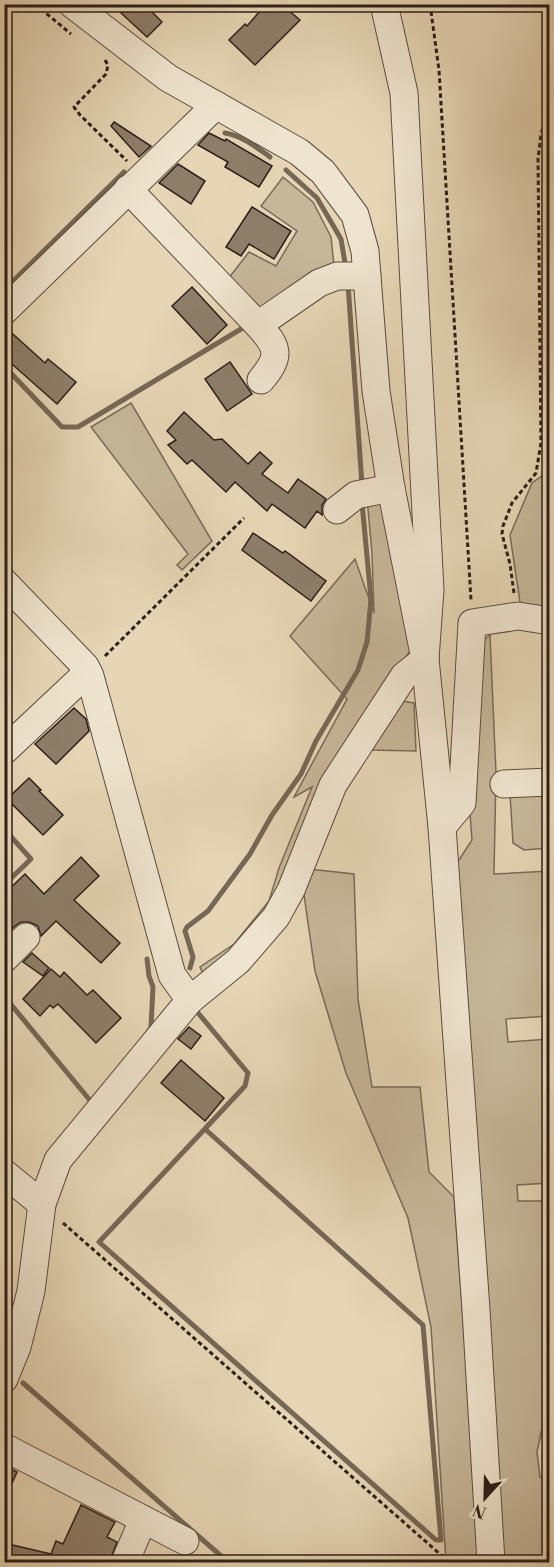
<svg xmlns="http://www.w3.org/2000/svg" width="554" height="1567" font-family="'Libre Bodoni',serif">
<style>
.green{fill:#c6b79a;stroke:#796a59;stroke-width:1.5}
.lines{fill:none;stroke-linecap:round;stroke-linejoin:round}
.stream{stroke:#766756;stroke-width:5}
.building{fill:#8d7e6a;stroke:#2c1e18;stroke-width:1.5}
.minor-casing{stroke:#5a4c3f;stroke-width:29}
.path{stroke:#2c1e18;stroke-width:3;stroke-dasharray:4.5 3;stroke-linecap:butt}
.minor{stroke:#efe4cf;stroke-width:27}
</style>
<rect width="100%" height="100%" fill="#e6d6b5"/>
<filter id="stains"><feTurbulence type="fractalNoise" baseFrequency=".00333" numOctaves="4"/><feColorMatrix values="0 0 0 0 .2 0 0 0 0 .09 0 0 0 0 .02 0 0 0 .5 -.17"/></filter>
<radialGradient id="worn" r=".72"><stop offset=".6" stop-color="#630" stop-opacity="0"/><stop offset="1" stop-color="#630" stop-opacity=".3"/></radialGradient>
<!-- green -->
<g class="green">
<polygon points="283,177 313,202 331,237 334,265 265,308 254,306 228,279 249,252 276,266 297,231 261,206"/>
<polygon points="131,403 212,541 182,570 177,565 188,554 91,427"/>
<polygon points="549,471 549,610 521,609 510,535 532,483"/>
<polygon points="382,495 411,650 378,694 280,900 204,976 200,967 234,944 269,901 279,868 312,787 294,797 347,699 290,636 355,559 374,613 372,553 367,498"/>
<polygon points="490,635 496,774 494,874 549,871 549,1016 506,1019 508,1042 549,1039 549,1183 517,1185 518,1201 549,1201 550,1416 544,1419 537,1452 540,1477 549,1482 549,1562 503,1562 457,863 472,840 469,801 478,645"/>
<polygon points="396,700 414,703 416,751 370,750"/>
<polygon points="549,791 549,848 524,850 513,843 510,794"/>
<polygon points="309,869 354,874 358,999 372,1087 420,1087 429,1172 454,1197 481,1562 446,1562 431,1327 408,1218 346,1073 315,971 303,888"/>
</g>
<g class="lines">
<!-- stream -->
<g class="stream">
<path d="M225 133C243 136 256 147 270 157"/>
<polyline points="286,170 317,198 341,239 346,269"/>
<polyline points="348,284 362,485"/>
<polyline points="4,290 124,172"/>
<polyline points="4,366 62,427 78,427 241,329"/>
<polyline points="4,829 31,859 4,885"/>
<polyline points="147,959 149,976 153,987 151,1027 148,1032"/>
<polyline points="190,968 193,957 185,931 187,927 208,911 250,854 272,815 301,774 316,741 358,670 367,642 371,599 362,503"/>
<polyline points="4,996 93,1104"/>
<polyline points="199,1014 248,1073 245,1086 99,1242 436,1540 441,1540 423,1325 205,1129"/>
<polyline points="23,1383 228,1562"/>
</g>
</g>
<!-- building -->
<g class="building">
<polygon points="129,4 144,4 162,22 147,37 121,13"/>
<polygon points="266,4 281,4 300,20 255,65 229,40 245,24 247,26"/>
<polygon points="114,122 151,146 139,157 111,126"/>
<polygon points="209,133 225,141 226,139 272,166 259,187 225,167 228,162 198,145"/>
<polygon points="178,164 205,181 191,204 159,183"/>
<polygon points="252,207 291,231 274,259 249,244 241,256 226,247"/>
<polygon points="192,287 227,325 207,344 172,306"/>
<polygon points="4,326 45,363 48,359 76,382 57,404 4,357"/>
<polygon points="230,362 252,394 227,411 205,379"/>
<polygon points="184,412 214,440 222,439 248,464 260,452 272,463 262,474 288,493 298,479 326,499 322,505 322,515 317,511 305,528 272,504 267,511 235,482 226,492 192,460 187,464 168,445 176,440 167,431"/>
<polygon points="253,533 283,553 285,551 326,581 311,601 242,550"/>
<polygon points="74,708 86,719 89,731 56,764 35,744"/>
<polygon points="29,778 41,790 39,791 63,815 43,835 7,799"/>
<polygon points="81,857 99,876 74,900 120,943 101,963 56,921 41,936 38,926 29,922 21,922 15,926 4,936 4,894 25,874 44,894"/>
<polygon points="32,953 49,968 43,976 23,962"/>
<polygon points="51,969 60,977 64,972 87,995 93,990 121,1018 96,1043 58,1004 53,1008 50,1005 40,1016 23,999"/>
<polygon points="189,1027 201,1036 191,1049 178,1039"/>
<polygon points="181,1060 224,1098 205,1121 161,1083"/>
<polygon points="4,1465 17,1472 4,1501"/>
<polygon points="81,1505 115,1522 107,1537 117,1542 109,1563 4,1563 4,1543 51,1554 56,1541 63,1544"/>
</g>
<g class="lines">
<defs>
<g id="minor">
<polyline points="72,4 168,78 299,152 323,172 355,215 365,251 376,391 391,488 425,659 442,827 476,1310 491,1562"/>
<polyline points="128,189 258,325 319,283 337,276 367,276"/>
<polyline points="4,311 216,105"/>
<path d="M258 325C279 348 281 356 261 380"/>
<polyline points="337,510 356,495 391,488"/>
<polyline points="4,582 85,666 90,676 172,975 190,1000"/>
<polyline points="4,751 88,672"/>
<polyline points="504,784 550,782"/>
<polyline points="442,827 462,803 472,623 518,616 550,621"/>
<polyline points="4,959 26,937"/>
<polyline points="4,1173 42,1204"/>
<polyline points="4,1379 17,1347 31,1291 42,1204 58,1160 190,1000 238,961 276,917 291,890 333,785 404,676 425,659 430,590 404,93 384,4"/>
<polyline points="4,1447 185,1541"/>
<polyline points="125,1562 143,1520"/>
</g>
</defs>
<!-- minor casing -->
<use href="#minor" class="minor-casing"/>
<!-- path -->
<g class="path">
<polyline points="35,4 71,34"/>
<polyline points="430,4 439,70 471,600"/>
<polyline points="105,60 108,65 106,74 74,107 80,115 127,161"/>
<polyline points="514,593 510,564 502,534 503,526 512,503 536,473 541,443 538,159 541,134 550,104"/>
<polyline points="105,656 244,518"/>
<polyline points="63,1223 449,1562"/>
<polyline points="202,1556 209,1562"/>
</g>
<!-- minor -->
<use href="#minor" class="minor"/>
</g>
<!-- margin -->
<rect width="554" height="1567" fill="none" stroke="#e6d6b5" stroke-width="24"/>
<rect x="6" y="6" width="542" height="1555" fill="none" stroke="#2c1e18" stroke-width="3"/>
<rect x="12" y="12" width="530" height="1543" fill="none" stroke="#2c1e18" stroke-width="1.5"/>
<!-- north arrow -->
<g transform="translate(485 1498) rotate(202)" stroke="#efe4cf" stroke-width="4.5" paint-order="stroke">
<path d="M0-4.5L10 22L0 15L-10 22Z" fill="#2c1e18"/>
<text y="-9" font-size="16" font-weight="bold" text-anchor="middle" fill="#2c1e18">N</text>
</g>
<rect width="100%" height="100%" filter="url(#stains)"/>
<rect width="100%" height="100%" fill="url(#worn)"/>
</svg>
